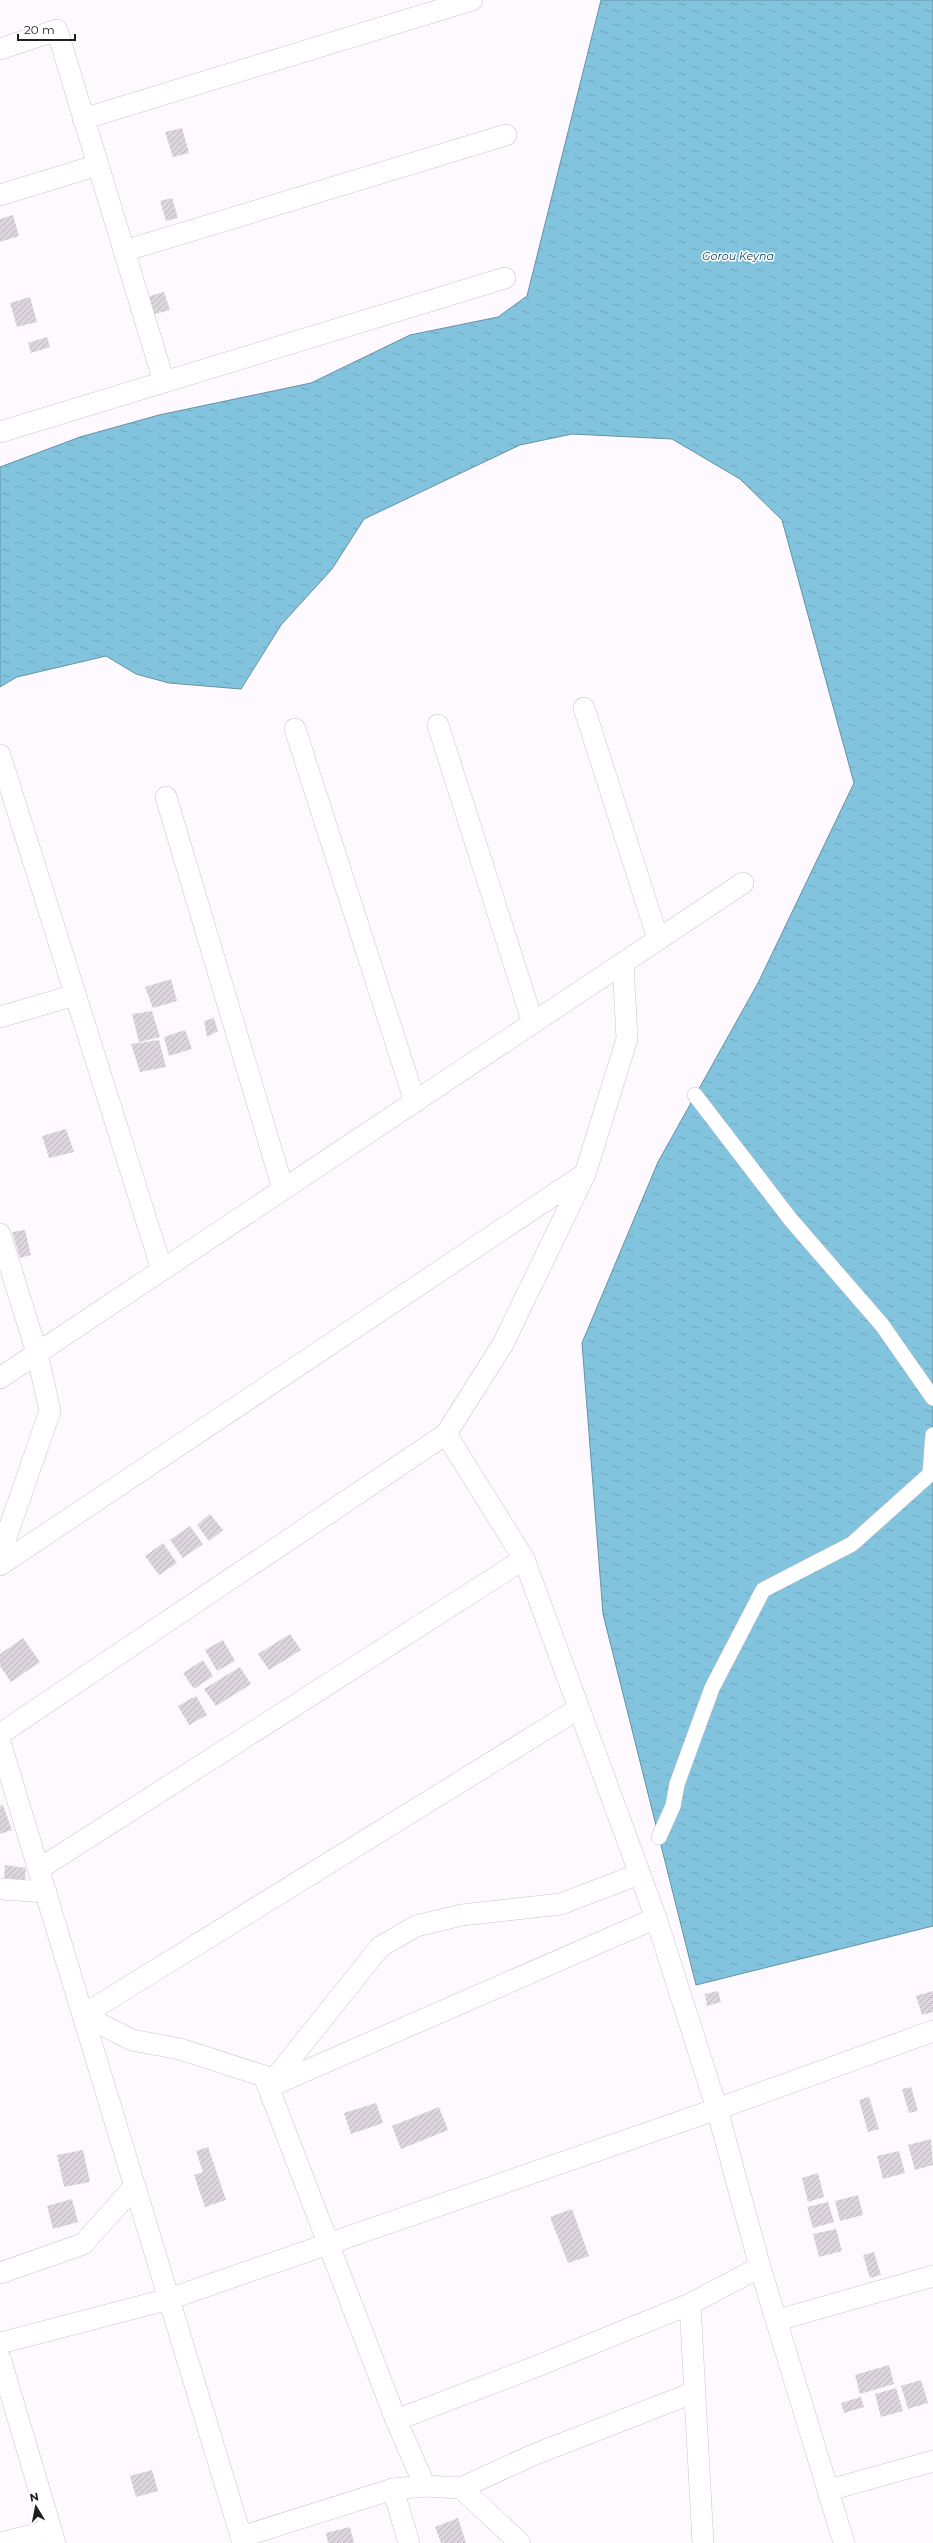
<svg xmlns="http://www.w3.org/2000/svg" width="933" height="2543" font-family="Montserrat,sans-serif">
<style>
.water{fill:url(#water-ripples);stroke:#6592a5}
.building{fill:url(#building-hatch)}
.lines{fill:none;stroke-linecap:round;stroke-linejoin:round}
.pedestrian-casing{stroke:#cdc4ce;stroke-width:16}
.minor-casing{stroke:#cdc4ce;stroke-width:22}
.pedestrian{stroke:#fff;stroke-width:15}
.minor{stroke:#fff;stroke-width:21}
.labels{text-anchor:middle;stroke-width:3;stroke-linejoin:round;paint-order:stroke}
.water-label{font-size:11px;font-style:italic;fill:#0f4759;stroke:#fff}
</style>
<defs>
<pattern id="water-ripples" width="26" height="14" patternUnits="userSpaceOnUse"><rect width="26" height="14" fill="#82c3dd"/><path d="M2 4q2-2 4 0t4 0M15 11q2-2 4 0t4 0" fill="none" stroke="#70a7bd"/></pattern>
<pattern id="building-hatch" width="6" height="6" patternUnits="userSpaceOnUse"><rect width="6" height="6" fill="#ddd5de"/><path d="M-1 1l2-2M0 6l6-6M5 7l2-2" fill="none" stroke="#bdb6be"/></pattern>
</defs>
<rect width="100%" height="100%" fill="#fef9ff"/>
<!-- water -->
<polygon class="water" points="601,0 933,0 933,1926 696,1985 603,1614 582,1343 658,1162 758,983 854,783 782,520 740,479 672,439 572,434 520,445 364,519 332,569 281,625 241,689 169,683 136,674 106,656 17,677 0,687 0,467 80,437 159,415 311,383 410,335 498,317 527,296"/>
<!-- building -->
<g class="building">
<polygon points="182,128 189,153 173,157 165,132"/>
<polygon points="172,198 178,218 166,221 160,201"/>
<polygon points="13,215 19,236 0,242 0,219"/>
<polygon points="164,292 170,310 151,315 146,297"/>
<polygon points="30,297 37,322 17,327 10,303"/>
<polygon points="47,337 50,347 31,353 28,343"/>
<polygon points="171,979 177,1001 153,1008 145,987"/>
<polygon points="152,1011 160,1037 139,1042 132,1014"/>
<polygon points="214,1018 218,1031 207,1037 204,1021"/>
<polygon points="185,1030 192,1049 169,1056 164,1037"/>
<polygon points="159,1040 166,1067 140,1072 131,1044"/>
<polygon points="66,1129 74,1152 49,1158 42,1136"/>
<polygon points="25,1230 31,1255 20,1258 12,1232"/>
<polygon points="210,1514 223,1530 209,1541 197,1525"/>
<polygon points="190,1526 203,1544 183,1558 170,1540"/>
<polygon points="163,1543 177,1563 159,1575 145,1556"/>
<polygon points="290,1634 301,1650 269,1670 258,1654"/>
<polygon points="23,1638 40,1662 11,1682 0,1666 0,1654"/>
<polygon points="223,1640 235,1661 217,1671 205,1650"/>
<polygon points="203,1660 213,1676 194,1689 183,1673"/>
<polygon points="240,1667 251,1684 216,1706 204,1689"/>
<polygon points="196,1696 207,1715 189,1725 178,1706"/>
<polygon points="3,1805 12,1830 0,1834 0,1806"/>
<polygon points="5,1865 26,1868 25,1880 4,1878"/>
<polygon points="718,1991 721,2002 707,2006 705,1994"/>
<polygon points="933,1991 933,2012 922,2015 916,1996"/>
<polygon points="911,2087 918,2111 909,2113 902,2089"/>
<polygon points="869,2097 879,2129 868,2132 859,2100"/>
<polygon points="376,2103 383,2123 351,2134 344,2113"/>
<polygon points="439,2107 448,2130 401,2149 392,2126"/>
<polygon points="931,2139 933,2165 915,2170 908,2145"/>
<polygon points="208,2147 226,2200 205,2207 194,2175 203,2172 196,2151"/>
<polygon points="83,2150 90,2182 64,2187 57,2155"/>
<polygon points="899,2151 905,2173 883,2179 877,2156"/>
<polygon points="818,2173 824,2197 808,2202 802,2178"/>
<polygon points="858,2195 863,2215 840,2221 835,2201"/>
<polygon points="72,2199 78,2222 53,2229 47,2206"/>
<polygon points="828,2202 834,2222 813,2228 807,2207"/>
<polygon points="572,2209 589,2256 568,2263 550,2217"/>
<polygon points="836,2229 842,2251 819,2257 813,2234"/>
<polygon points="874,2252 881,2275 870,2278 863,2255"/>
<polygon points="889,2365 894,2384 860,2394 855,2375"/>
<polygon points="921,2380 928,2403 908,2409 901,2386"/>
<polygon points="896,2388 903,2411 881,2417 875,2394"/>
<polygon points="861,2397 864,2407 844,2413 841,2403"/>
<polygon points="152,2470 158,2491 136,2497 130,2476"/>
<polygon points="458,2518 466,2543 441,2543 435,2527"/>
<polygon points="350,2527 354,2543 328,2543 326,2533"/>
</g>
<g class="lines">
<defs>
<g id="pedestrian">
<polyline points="695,1095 791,1220 882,1325 933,1398"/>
<polyline points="659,1837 673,1806 677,1784 712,1688 763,1590 852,1544 930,1474 933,1435"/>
</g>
<g id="minor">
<polyline points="0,49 57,30 164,382"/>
<polyline points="83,119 472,0"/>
<polyline points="0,195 98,165"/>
<polyline points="124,251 506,135"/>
<polyline points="0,432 505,278"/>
<polyline points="584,708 658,939"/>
<polyline points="438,725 533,1023"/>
<polyline points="295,729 415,1102"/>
<polyline points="0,755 162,1270"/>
<polyline points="166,797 283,1189"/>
<polyline points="623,963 627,1039 585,1174 503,1344 446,1434 524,1559 656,1918 717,2109 760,2267 844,2543"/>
<polyline points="0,1017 75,995"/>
<polyline points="0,1234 37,1353 50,1411 0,1555"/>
<polyline points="0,1378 743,883"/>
<polyline points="0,1565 585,1174"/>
<polyline points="0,1734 446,1434"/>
<polyline points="0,1742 243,2543"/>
<polyline points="39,1869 524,1559"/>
<polyline points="0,1889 46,1892"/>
<polyline points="83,2015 132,2040 180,2049 264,2076 396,2420 425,2486"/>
<polyline points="83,2015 578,1709"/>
<polyline points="271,2086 656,1918"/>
<polyline points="268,2087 380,1947 416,1926 462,1915 561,1904 639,1874"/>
<polyline points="0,2273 83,2244 135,2186"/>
<polyline points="690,2304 703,2543"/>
<polyline points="778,2320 933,2276"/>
<polyline points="0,2343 169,2299 717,2109 933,2031"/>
<polyline points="0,2358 55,2543"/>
<polyline points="396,2420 535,2367 690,2304 760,2267"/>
<polyline points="461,2488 520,2543"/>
<polyline points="393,2489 409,2543"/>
<polyline points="829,2490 933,2461"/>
<polyline points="241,2537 393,2489 425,2486 461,2488 533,2455 695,2392"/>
<polyline points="1,2543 51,2530"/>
</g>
</defs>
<!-- pedestrian casing -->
<use href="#pedestrian" class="pedestrian-casing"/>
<!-- minor casing -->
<use href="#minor" class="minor-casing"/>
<!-- pedestrian -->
<use href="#pedestrian" class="pedestrian"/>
<!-- minor -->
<use href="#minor" class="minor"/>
</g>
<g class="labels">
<!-- water labels -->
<g class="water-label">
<text x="738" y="260">Gorou Keyna</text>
</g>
</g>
<!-- north arrow -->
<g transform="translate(36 2507) rotate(350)" stroke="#ffffff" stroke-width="3" paint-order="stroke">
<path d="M0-3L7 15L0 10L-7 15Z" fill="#211e21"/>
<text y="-6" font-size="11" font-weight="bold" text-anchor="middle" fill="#211e21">N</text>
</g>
<!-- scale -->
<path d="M18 34v6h57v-6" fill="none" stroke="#211e21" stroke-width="2"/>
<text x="24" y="34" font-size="12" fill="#211e21" stroke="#ffffff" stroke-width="3" paint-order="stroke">20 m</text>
</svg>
